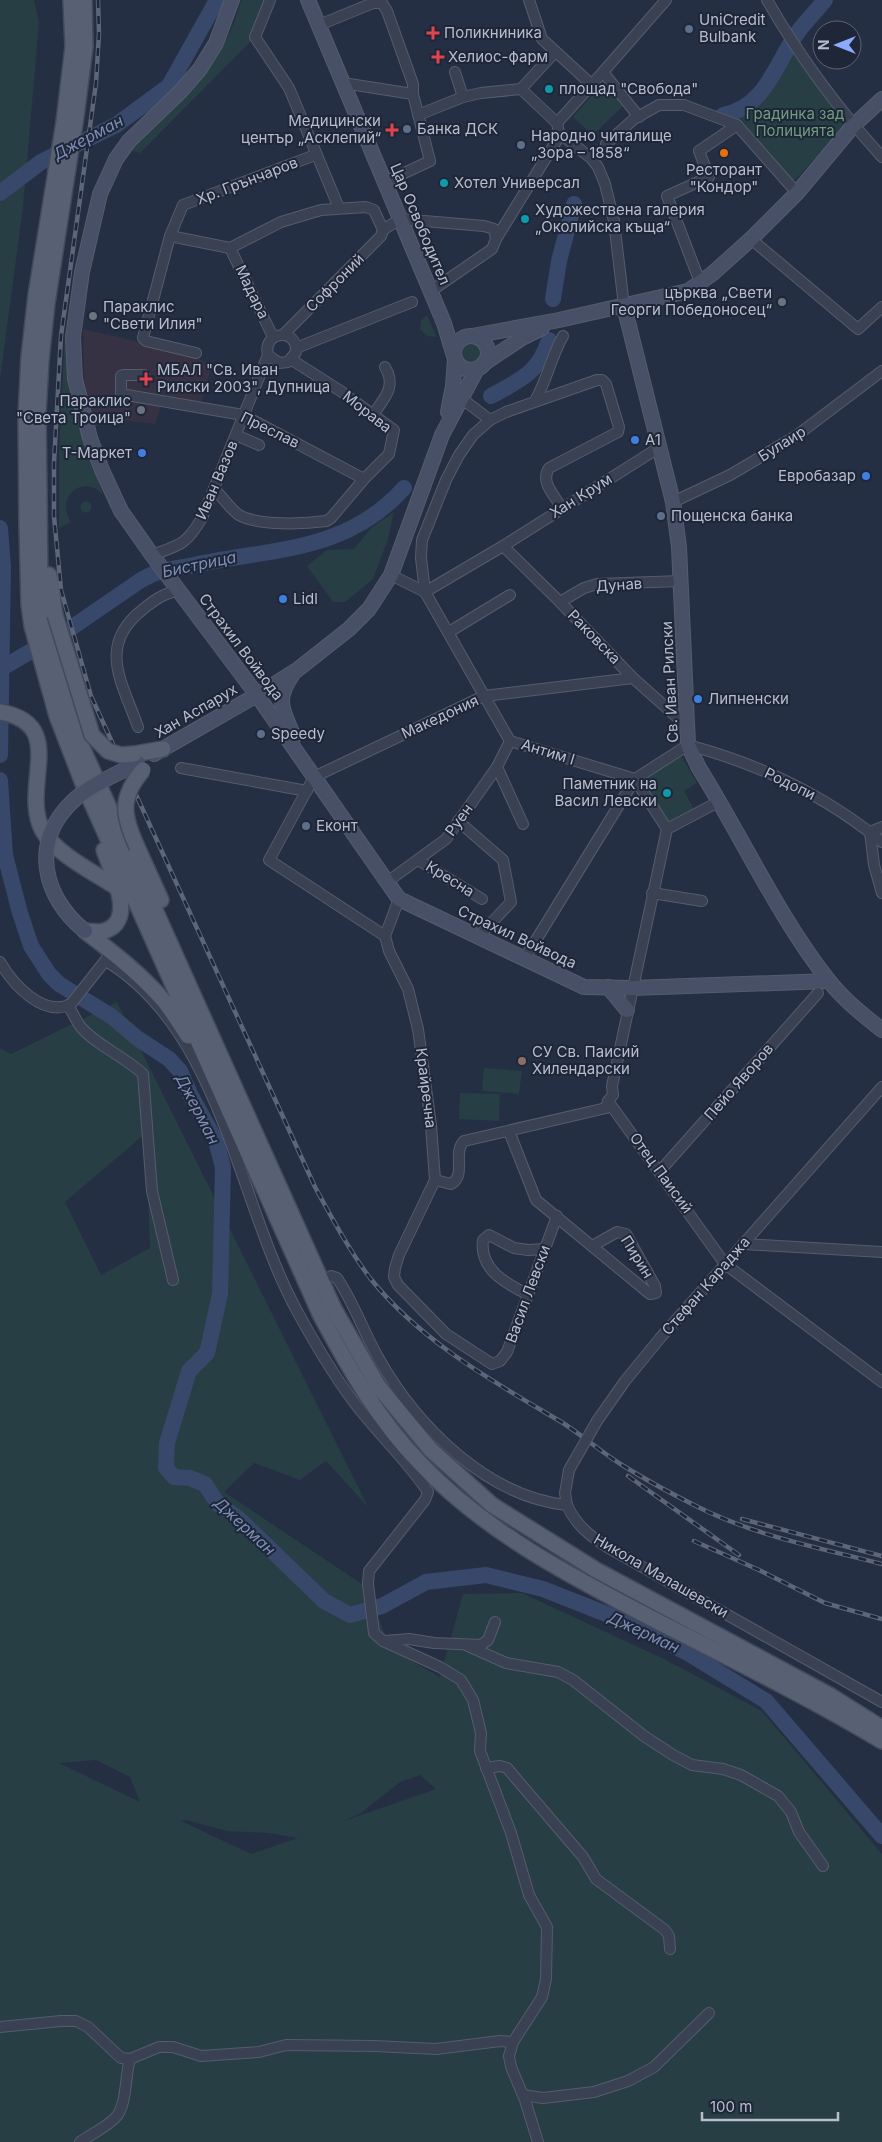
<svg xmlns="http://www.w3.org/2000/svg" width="882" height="2142" font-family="Inter,sans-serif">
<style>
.medical{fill:#363243}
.green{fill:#273e44;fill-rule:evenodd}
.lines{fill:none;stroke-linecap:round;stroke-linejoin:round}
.river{stroke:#38486b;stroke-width:16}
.street-casing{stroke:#555c6d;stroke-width:12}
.secondary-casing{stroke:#555c6d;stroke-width:16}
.primary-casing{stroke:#434a5c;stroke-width:18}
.street{stroke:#3a4153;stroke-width:10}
.secondary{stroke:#475066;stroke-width:14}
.primary{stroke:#586073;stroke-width:15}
.rail-casing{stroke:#5c657a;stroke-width:4.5}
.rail{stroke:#1e2638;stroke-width:2.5;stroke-dasharray:8;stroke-linecap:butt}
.street-bridge-casing{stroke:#555c6d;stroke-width:12;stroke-linecap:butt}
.secondary-bridge-casing{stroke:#555c6d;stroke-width:16;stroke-linecap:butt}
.primary-bridge-casing{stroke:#434a5c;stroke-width:18;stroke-linecap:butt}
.street-bridge{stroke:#3a4153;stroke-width:10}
.secondary-bridge{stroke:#475066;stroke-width:14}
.primary-bridge{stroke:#586073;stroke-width:15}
.service-dot{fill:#5c6f8a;stroke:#1e2638;stroke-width:2}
.health-dot{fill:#e0444e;stroke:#1e2638;stroke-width:2}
.culture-dot{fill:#0f9aa8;stroke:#1e2638;stroke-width:2}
.food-dot{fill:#e8710a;stroke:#1e2638;stroke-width:2}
.worship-dot{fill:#6b7280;stroke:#1e2638;stroke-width:2}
.shop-dot{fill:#3f7fe0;stroke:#1e2638;stroke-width:2}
.education-dot{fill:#8d6e63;stroke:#1e2638;stroke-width:2}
.labels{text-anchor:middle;stroke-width:4;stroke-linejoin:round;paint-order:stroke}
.poi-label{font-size:15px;fill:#b7bdcd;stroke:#1e2638;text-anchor:start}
.park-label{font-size:15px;fill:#6d9f7e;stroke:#1e2638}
.street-label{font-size:15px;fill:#b7bdcd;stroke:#1e2638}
.water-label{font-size:16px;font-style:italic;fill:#7c8eb5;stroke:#1e2638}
</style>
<rect width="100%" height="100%" fill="#252f43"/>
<!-- medical -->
<polygon class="medical" points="83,329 183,352 212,365 201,403 161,394 160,409 155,424 111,419 93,428 85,407"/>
<!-- green -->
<g class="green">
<polygon points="0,0 34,0 39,22 23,207 0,379"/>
<path d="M241 0H271L255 37 142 151 140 153 130 150C175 109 227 61 241 0Z"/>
<polygon points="792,48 847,125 793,182 737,115 769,92 777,74"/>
<polygon points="604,82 625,104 593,135 573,117"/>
<polygon points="427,315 436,336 435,337 427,336 420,329 421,320"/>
<path d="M65 331 69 332 86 443 103 495C84 473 54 497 71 522L59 528V454Z"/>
<circle cx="471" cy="353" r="11"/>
<circle cx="86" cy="507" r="5.5"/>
<polygon points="394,512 388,539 373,579 345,602 333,602 307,566 327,550 354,549 371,528"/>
<polygon points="680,754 697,783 684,791 695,811 667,827 639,780"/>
<path d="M117 1002 368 1507 326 1461 300 1480 254 1463 224 1492 365 1586 391 1649 440 1677 463 1594 522 1593 664 1659 762 1711 882 1854V2142H0V1048L11 1054ZM146 1133 150 1248 101 1275 65 1202ZM96 1760 130 1777 140 1802 59 1763ZM420 1775 436 1789 344 1821 361 1813 400 1782ZM186 1820 227 1831 268 1833 298 1838 251 1854 181 1821Z"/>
<polygon points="484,1068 522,1071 519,1094 482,1091"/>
<polygon points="460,1093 500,1094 499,1121 459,1119"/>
</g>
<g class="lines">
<!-- river -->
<g class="river">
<path d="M723 115C766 107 775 64 798 32 806 21 816 11 825 0"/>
<polyline points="0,193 41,162 116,125 169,86 217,0"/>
<polyline points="553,299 559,261 574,204"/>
<path d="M491 396C520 380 538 374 549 340"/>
<polyline points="0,528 3,567 0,755"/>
<path d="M2 668 74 626 141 580 153 574C166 569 180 568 194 565 272 548 346 553 404 488"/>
<polyline points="0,780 5,855 20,913 31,946 49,974 59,984 111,1016 137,1038 169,1059 180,1071 191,1096 216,1141 223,1167 220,1294 207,1353 189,1371 167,1443 166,1468 174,1477 190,1478 205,1484 218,1504 238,1518 324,1601 350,1615 382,1606 426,1582 486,1575 543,1589 629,1623 686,1652 766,1701 882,1836"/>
</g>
<defs>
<g id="street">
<polyline points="270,0 255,37 289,88 339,208"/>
<polyline points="529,0 542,39 592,85"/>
<path d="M767 0C798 54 840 111 882 157"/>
<polyline points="319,25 373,3 382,3 387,11 413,84 413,94 430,161 385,182"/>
<polyline points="455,72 463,97 481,93 521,89 557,123 559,133 591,158 598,167 605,184 614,221 624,306"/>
<polyline points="343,83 413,94"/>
<polyline points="521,89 555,52"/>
<polyline points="418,115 463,97"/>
<polyline points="639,117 603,72 666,0"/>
<polyline points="557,123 603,72"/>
<polyline points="606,144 634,119 659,105 684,105 737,125 797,193"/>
<polyline points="383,230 400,219 484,226 494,229 496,239 492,249 431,291"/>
<polyline points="170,236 230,248 281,222 321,210 366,207 374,210 383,230"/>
<polyline points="496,239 557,140 559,133"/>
<polyline points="751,239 858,329 882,307"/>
<polyline points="230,248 273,337"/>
<polyline points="700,282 667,196 709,177 699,151 737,125"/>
<polyline points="284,334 381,236 383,230"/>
<polyline points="296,348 412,302"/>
<polyline points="196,353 146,341 143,338 170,236 183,205 315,155"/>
<polyline points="144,375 123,375 121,376 121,394 243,415 364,479"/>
<polyline points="461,398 490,420"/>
<path d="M535 401C547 380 551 357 563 336"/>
<path d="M373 415C384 398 397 387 385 367"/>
<polyline points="236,435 259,445"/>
<path d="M214 489C223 497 229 508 239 515 258 526 304 524 326 521L331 518 364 479 389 454 394 430 342 392 292 360"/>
<polyline points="673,502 730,475 796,436 882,371"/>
<path d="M562 508C554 495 540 482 549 468L618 432 619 427 606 384 602 380H597L506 412 490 420 473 435 459 455 446 480 422 540 421 558 425 592 510 741 635 779"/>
<polyline points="503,546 560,602 633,678 687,726"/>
<path d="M152 555C180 545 186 545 202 518L268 355C262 331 298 327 296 352L288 362 279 363 268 355"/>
<polyline points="391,575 425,592"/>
<polyline points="425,592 503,546 660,447"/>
<polyline points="560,602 584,588 597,584 681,581"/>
<polyline points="449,632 510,595"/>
<path d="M138 727C122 682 97 646 142 610 153 601 165 592 179 591"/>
<polyline points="497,767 523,824"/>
<polyline points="181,768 307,791"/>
<polyline points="635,779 667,829"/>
<polyline points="458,821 503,860 511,902 479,936"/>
<polyline points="882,827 870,832 874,865 882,893"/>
<polyline points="418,860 482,899"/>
<polyline points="387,882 446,839 497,767 510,741"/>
<polyline points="652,893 702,901"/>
<polyline points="399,899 385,936 389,951 408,989 418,1029 431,1125 435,1180 399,1255 395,1268 394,1277 398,1285 446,1334 492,1364 500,1361 507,1352 557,1216"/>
<polyline points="385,936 269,860 314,777 484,696 633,678"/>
<path d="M525 958 635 779 688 745C759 764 825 795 882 842"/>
<path d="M106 961C222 1031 237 1201 297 1311 314 1342 332 1373 353 1401 376 1432 406 1459 428 1492L425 1500 369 1571 368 1584 374 1633 383 1641 440 1667 461 1680 473 1700 481 1733 480 1751 511 1833 529 1895 547 1927 546 1979 542 1997 513 2042 509 2056 511 2067 525 2100 538 2142"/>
<path d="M0 962C13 984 43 1018 71 1004L108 957"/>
<path d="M68 1005C72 1012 76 1020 80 1026 93 1043 125 1057 143 1074L152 1191 173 1280"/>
<polyline points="608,1101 613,1095 612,1086 667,829 720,801"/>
<polyline points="509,1131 536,1200 650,1294 656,1293 655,1286 626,1234 617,1232 594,1245"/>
<polyline points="660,1171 818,993"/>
<path d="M435 1180 451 1184C467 1175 452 1153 464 1141L606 1108 608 1101 725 1264 882 1382"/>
<polyline points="743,1244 882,1252"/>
<path d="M331 1276 337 1278C354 1303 364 1333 379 1359 417 1426 487 1497 567 1505 575 1524 590 1536 607 1547L882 1702"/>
<path d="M527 1294C505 1283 479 1269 483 1240L489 1235 514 1248 528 1250 545 1249"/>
<polyline points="597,1421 625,1381 661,1337 882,1087"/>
<polyline points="567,1505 565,1493 569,1470"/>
<polyline points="385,1641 409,1639 434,1643 481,1645 488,1640 495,1622"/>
<polyline points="468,1646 506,1663 558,1672 573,1680 644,1736 673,1755 692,1765 723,1769 741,1775 778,1796 791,1812 799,1832 823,1866"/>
<polyline points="486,1768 500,1766 507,1768 583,1857 596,1879 665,1930 669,1936 670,1949"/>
<polyline points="0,2027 61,2021 76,2021 88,2027 121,2058 130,2059 159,2047 173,2047 201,2056 259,2052 286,2045 374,2046 436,2049 500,2041 513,2042"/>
<polyline points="523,2095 543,2098 594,2092 628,2081 654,2067 709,2013"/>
<path d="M80 2142C91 2134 107 2127 116 2117 127 2105 125 2075 130 2059"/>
</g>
<g id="secondary">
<polyline points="232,0 216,43 200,69 180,92 129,141 116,159 100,194 82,272 73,337 75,379 90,438 102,470 121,511 152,555 257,695 399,899 584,987 632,988 829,981"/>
<polyline points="308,0 444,323 454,356"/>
<path d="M624 306 673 502 679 547 688 745 699 768C742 837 779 918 829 981 844 1000 863 1015 882 1030"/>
<circle cx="471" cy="353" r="17"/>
<polyline points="472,336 559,320 688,291 712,274 751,239 797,193 853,126 882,99"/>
<polyline points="483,364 522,338 542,328"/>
<polyline points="448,412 453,386 455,359"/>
<path d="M293 674C274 701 283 710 294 737"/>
<polyline points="154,754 257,695 297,670 349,629 369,609 391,575 442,435 477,369"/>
<polyline points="608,987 627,1010"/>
</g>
<g id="primary">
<path d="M71 0 73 47 64 122 36 295 29 357 26 416 27 524 29 604 32 626 57 716 82 781 321 1316C349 1368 378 1420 420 1463 485 1532 572 1577 655 1620 731 1659 808 1697 882 1741"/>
<polyline points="84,0 85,47 76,116 47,303 41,360 38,412 40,587 42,612 57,673 76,734 334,1309 378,1386 431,1450 492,1505 596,1570 831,1696 882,1728"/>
<polyline points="49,575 55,615"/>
<path d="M0 712C70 724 19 788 43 831 56 854 95 873 116 887"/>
<polyline points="134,754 163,749"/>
<polyline points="137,847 161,900"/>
<path d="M85 931C91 931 98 933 104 931 138 921 111 871 104 850"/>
<path d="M85 931C112 952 141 974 164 1001 173 1012 180 1024 188 1036"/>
</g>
</defs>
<!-- street casing -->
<use href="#street" class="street-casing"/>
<!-- secondary casing -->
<use href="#secondary" class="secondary-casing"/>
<!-- primary casing -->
<use href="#primary" class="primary-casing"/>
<!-- street -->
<use href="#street" class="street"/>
<!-- secondary -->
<use href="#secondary" class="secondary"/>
<!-- primary -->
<use href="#primary" class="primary"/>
<defs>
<g id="rail">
<path d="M98 0 99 33 96 83 61 336 54 463V516L61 590 91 696 315 1187C332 1218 349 1250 370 1278 421 1342 494 1382 563 1423 583 1436 601 1452 622 1465 646 1480 672 1494 698 1507 756 1536 820 1548 882 1564"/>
<polyline points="628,1476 739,1555"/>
<polyline points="742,1519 882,1556"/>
<polyline points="694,1541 759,1570 825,1603 882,1619"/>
</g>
</defs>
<!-- rail casing -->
<use href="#rail" class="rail-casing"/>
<!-- rail -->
<use href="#rail" class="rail"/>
<defs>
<polyline id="street-bridge" points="569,1470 597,1421"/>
<path id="secondary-bridge" d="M85 931C43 898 30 842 72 802 86 787 119 773 138 763"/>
<g id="primary-bridge">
<polyline points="55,615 92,735 108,751 121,755 134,754"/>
<path d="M137 847C123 816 119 798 143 770"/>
</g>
</defs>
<!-- street-bridge casing -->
<use href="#street-bridge" class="street-bridge-casing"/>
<!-- secondary-bridge casing -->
<use href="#secondary-bridge" class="secondary-bridge-casing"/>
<!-- primary-bridge casing -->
<use href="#primary-bridge" class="primary-bridge-casing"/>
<!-- street-bridge -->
<use href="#street-bridge" class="street-bridge"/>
<!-- secondary-bridge -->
<use href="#secondary-bridge" class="secondary-bridge"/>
<!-- primary-bridge -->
<use href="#primary-bridge" class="primary-bridge"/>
</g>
<!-- markers -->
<g class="service-dot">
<circle cx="689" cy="29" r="5"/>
<circle cx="407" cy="129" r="5"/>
<circle cx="521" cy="145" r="5"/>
<circle cx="661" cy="516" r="5"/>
<circle cx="261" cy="734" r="5"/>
<circle cx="306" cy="826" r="5"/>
</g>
<g class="health-dot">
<path d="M430.5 25.5h5v5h5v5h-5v5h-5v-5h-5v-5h5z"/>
<path d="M435.5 49.5h5v5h5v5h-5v5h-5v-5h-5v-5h5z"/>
<path d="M389.5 122.5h5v5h5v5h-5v5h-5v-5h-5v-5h5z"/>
<path d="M143.5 371.5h5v5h5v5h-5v5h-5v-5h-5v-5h5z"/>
</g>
<g class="culture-dot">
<circle cx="549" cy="89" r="5"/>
<circle cx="444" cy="183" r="5"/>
<circle cx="525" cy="219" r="5"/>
<circle cx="667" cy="793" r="5"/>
</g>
<circle class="food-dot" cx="724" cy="153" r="5"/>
<g class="worship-dot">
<circle cx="782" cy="302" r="5"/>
<circle cx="93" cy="316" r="5"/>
<circle cx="141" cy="410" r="5"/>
</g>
<g class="shop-dot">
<circle cx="635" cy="440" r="5"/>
<circle cx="142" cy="453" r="5"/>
<circle cx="866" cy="476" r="5"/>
<circle cx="283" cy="599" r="5"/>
<circle cx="698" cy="699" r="5"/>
</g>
<circle class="education-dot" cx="522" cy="1061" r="5"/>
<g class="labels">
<!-- poi labels -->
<g class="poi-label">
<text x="699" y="25">UniCredit<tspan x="699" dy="17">Bulbank</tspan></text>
<text x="444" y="38">Поликниника</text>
<text x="448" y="62">Хелиос-фарм</text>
<text x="559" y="94">площад "Свобода"</text>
<text x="381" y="126" text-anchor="end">Медицински<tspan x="381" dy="17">център „Асклепий“</tspan></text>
<text x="417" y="134">Банка ДСК</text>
<text x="531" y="141">Народно читалище<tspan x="531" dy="17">„Зора – 1858“</tspan></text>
<text x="724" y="175" text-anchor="middle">Ресторант<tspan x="724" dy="17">"Кондор"</tspan></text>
<text x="454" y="188">Хотел Универсал</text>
<text x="535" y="215">Художествена галерия<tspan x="535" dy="17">„Околийска къща“</tspan></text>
<text x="772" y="298" text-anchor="end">църква „Свети<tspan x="772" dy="17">Георги Победоносец“</tspan></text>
<text x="103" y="312">Параклис<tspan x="103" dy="17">"Свети Илия"</tspan></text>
<text x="157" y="375">МБАЛ "Св. Иван<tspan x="157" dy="17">Рилски 2003", Дупница</tspan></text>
<text x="131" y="406" text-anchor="end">Параклис<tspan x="131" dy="17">"Света Троица"</tspan></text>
<text x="645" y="445">A1</text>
<text x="132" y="458" text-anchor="end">Т-Маркет</text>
<text x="856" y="481" text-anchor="end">Евробазар</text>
<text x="671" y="521">Пощенска банка</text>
<text x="293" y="604">Lidl</text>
<text x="708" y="704">Липненски</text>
<text x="271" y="739">Speedy</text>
<text x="657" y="789" text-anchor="end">Паметник на<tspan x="657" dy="17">Васил Левски</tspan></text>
<text x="316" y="831">Еконт</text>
<text x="532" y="1057">СУ Св. Паисий<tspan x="532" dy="17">Хилендарски</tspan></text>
</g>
<!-- park labels -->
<g class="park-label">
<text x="795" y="119">Градинка зад<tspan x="795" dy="17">Полицията</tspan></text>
</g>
<!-- street labels -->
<g class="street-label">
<text transform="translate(247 181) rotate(-21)" y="5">Хр. Грънчаров</text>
<text transform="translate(420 224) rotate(67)" y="5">Цар Освободител</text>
<text transform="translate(335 283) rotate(-45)" y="5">Софроний</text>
<text transform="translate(252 292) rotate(64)" y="5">Мадара</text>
<text transform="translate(367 412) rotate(38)" y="5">Морава</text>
<text transform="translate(270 430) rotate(26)" y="5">Преслав</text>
<text transform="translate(782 444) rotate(-32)" y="5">Булаир</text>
<text transform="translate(217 480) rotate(-67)" y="5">Иван Вазов</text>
<text transform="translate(581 496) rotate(-32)" y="5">Хан Крум</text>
<text transform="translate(619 585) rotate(-4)" y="5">Дунав</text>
<text transform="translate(594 637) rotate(46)" y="5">Раковска</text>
<text transform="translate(241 647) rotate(53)" y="5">Страхил Войвода</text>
<text transform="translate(670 682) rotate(-93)" y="5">Св. Иван Рилски</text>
<text transform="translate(196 711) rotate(-30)" y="5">Хан Аспарух</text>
<text transform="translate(440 717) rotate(-25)" y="5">Македония</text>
<text transform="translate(548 752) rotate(17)" y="5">Антим I</text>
<text transform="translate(790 784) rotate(26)" y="5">Родопи</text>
<text transform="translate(459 820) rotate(-54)" y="5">Руен</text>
<text transform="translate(450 879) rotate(32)" y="5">Кресна</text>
<text transform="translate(517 937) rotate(25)" y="5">Страхил Войвода</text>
<text transform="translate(739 1082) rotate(-49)" y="5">Пейо Яворов</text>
<text transform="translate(426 1088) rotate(83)" y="5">Крайречна</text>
<text transform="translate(661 1173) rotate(54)" y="5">Отец Паисий</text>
<text transform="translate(637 1257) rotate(58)" y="5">Пирин</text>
<text transform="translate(706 1286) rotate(-49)" y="5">Стефан Караджа</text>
<text transform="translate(528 1294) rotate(-70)" y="5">Васил Левски</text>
<text transform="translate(661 1576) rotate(30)" y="5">Никола Малашевски</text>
</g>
<!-- water labels -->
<g class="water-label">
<text transform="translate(88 137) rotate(-28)" y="6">Джерман</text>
<text transform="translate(199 564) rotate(-12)" y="6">Бистрица</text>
<text transform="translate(198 1109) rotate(63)" y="6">Джерман</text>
<text transform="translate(245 1526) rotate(43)" y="6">Джерман</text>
<text transform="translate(644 1632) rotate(25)" y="6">Джерман</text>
</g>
</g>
<!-- north arrow -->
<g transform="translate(837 45) rotate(270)"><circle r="24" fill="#1e2638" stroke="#5b6274"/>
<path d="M0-4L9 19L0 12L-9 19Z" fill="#8babfd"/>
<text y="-8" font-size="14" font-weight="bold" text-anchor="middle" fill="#b7bdcd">N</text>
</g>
<!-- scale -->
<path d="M702 2112v8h136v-8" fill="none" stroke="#b7bdcd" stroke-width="2.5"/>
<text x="710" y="2112" font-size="15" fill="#b7bdcd" stroke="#1e2638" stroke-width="4" paint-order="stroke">100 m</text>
</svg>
